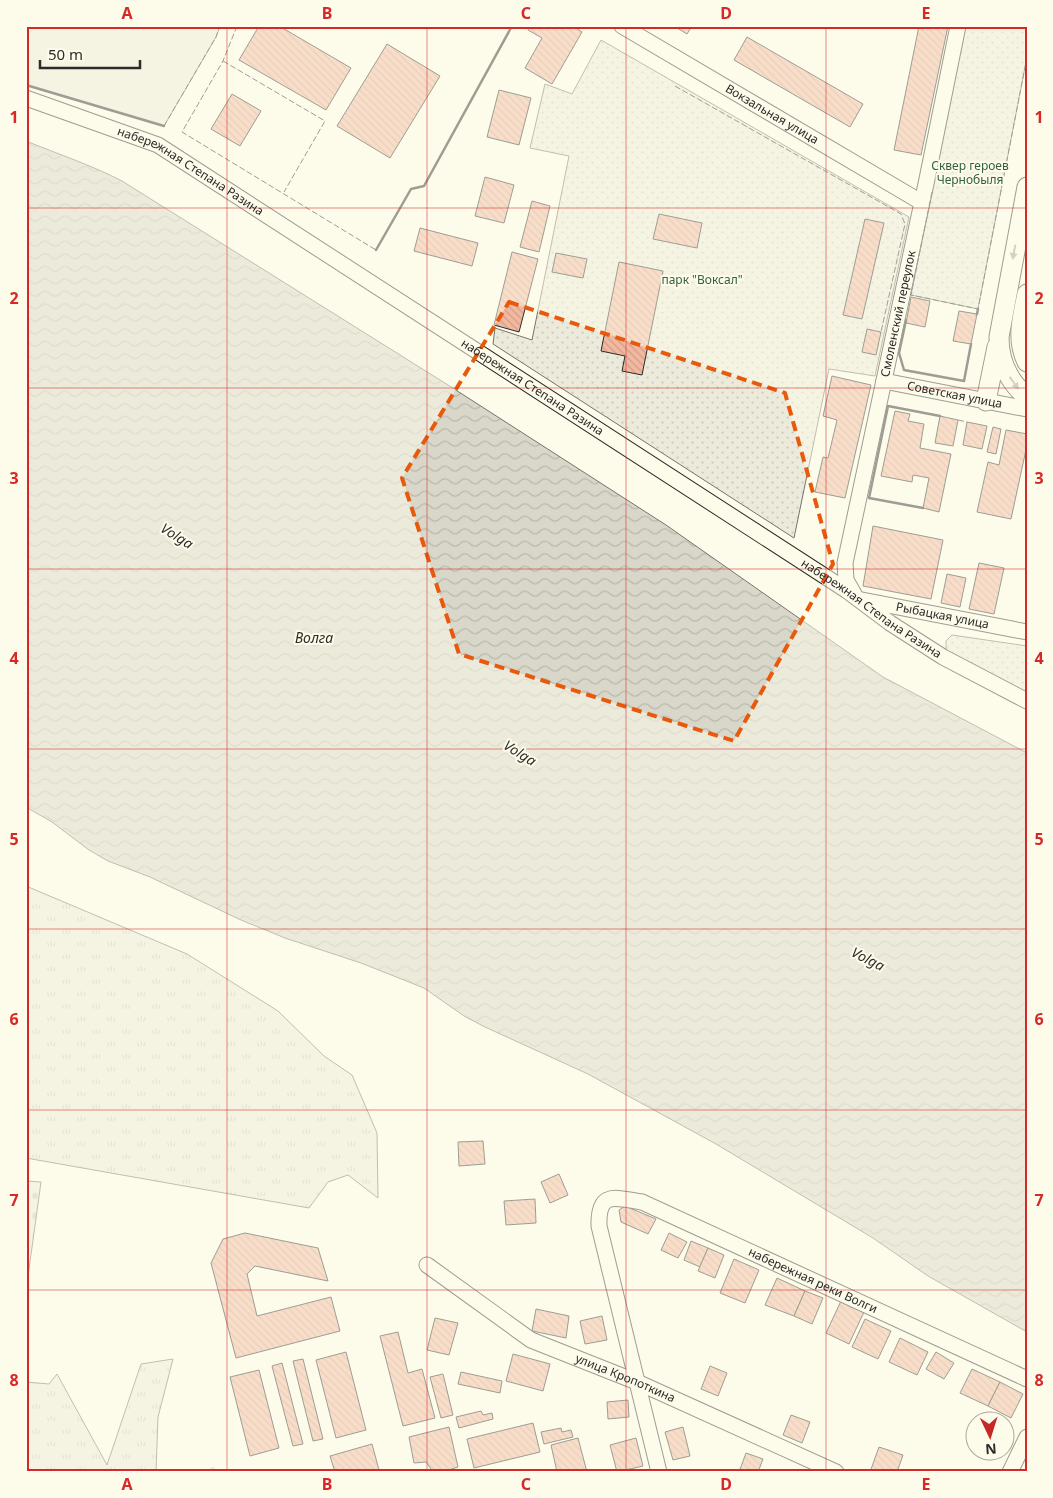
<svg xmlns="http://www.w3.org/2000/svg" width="1053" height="1498" font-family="'Noto Sans',sans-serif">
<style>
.grass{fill:url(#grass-tufts);stroke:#74746e}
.cemetery{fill:url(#cemetery-stones);stroke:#74746e}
.park{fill:url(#park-dots);stroke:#74746e}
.pitch{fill:#ecebdb;stroke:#74746e}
.water{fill:url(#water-waves);stroke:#74746e}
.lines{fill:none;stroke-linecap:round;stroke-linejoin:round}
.stream{stroke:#d8d7c9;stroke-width:4}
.building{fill:url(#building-back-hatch);stroke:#2b2b2b}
.minor-casing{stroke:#2b2b2b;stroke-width:17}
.major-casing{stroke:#2b2b2b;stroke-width:21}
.minor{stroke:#fdfbea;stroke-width:15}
.major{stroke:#fdfbea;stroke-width:19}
.fence{stroke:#2b2b2b;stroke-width:1;stroke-dasharray:6 2.5;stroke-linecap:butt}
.wall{stroke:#2b2b2b;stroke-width:2.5}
.oneway{fill:#9e9d94}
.marked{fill:none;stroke:#e8590c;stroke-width:4;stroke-dasharray:10 6;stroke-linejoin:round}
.grid{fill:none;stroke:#d62828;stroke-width:1;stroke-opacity:0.55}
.labels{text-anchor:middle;stroke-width:4;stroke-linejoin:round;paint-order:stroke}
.street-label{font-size:12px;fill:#2b2b2b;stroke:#fdfbea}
.park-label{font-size:12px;fill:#34623c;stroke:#fdfbea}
.water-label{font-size:14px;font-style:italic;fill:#2b2b2b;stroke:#fdfbea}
.neatline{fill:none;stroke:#d62828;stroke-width:2}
.grid-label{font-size:16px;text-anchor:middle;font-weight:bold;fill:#d62828}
</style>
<defs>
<pattern id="grass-tufts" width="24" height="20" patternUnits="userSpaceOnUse" patternTransform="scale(1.25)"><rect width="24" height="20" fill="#ecebdb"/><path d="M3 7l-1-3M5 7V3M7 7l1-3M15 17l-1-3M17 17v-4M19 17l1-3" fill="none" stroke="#cbcabc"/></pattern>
<pattern id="cemetery-stones" width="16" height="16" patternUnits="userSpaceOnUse" patternTransform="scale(1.25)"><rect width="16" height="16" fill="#ecebdb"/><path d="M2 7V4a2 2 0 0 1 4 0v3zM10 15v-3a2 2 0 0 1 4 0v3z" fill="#cbcabc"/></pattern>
<pattern id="park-dots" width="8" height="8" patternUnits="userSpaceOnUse" patternTransform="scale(1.25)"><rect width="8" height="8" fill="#ecebdb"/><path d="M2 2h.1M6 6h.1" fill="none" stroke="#cbcabc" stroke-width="1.8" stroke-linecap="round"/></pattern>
<pattern id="water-waves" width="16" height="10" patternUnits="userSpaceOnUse" patternTransform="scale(1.25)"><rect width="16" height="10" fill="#d8d7c9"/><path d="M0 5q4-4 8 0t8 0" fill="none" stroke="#bab9ad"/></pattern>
<pattern id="building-back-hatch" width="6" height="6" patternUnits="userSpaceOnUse" patternTransform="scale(1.25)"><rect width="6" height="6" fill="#f2b8a0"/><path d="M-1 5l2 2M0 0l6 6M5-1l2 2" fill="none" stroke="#d09e8a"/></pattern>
</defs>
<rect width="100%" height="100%" fill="#fdfbea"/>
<!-- grass -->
<g class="grass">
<polygon points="26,886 187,954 278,1011 324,1056 352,1075 377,1133 378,1198 348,1175 328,1182 309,1208 26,1158"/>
<polygon points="173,1359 158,1417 156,1472 26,1472 26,1382 49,1384 57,1374 107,1465 141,1364"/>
</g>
<!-- cemetery -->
<polygon class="cemetery" points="26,1181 41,1182 26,1291"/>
<!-- park -->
<g class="park">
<polygon points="964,26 1027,26 1027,57 978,309 911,295"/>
<polygon points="601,40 909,217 875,376 829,369 794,538 493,344 495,328 532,340 569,156 530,148 545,84 572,94"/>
<polygon points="952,635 1027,646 1027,694 946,651 946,641"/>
</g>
<!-- pitch -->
<polygon class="pitch" points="26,26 220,26 216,37 164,126 26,85"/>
<!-- water -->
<path class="water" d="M26 141C58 154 91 165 122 181L448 385 666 525 883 677 1027 753V1332L928 1276 873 1238 716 1144 588 1074 485 1027 464 1016 424 988 361 963 285 938 241 920 150 877 108 861 89 850 52 822 26 807Z"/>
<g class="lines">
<!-- stream -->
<polyline class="stream" points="207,1472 213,1469"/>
</g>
<!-- building -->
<g class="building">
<polygon points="259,26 279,26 351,68 326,110 239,60"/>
<polygon points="530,26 573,26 582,32 552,84 525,68 542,38 528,30"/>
<polygon points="674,26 692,26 687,34"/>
<polygon points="919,26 948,26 921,155 894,150"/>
<polygon points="747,37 863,104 850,127 734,60"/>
<polygon points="387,44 440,76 390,158 337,126"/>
<polygon points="499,90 531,98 519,145 487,137"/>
<polygon points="232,94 261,111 240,146 211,129"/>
<polygon points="485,177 514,185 504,223 475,216"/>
<polygon points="532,201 550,206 539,252 520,247"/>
<polygon points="659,214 702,223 697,248 653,239"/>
<polygon points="865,219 884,223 862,319 843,315"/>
<polygon points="420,228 478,243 472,266 414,251"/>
<polygon points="512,252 538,259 519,332 494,325"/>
<polygon points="556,253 587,259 583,278 552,272"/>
<polygon points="619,262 663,271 642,375 622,371 625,356 601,351"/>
<polygon points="911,297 930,301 925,327 906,323"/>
<polygon points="959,311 977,314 971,344 953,341"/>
<polygon points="867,329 881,332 876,355 862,352"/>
<polygon points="832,376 871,385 845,498 815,492 823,457 828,458 837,420 823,416"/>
<polygon points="895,411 910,414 908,421 924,424 920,448 951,454 939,512 923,508 929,478 913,475 912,482 881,476"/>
<polygon points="940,416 958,420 953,446 935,443"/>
<polygon points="967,422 987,426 982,449 963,445"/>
<polygon points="993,427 1001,429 996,454 987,452"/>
<polygon points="1006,430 1027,434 1027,445 1011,519 977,512 988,462 999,465"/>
<polygon points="873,526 943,540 931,599 863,586"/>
<polygon points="979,563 1004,568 994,614 969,609"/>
<polygon points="947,574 966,578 960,607 941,603"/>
<polygon points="483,1141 485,1164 459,1166 458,1142"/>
<polygon points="559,1174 568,1195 550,1203 541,1182"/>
<polygon points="535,1199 536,1223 506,1225 504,1201"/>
<polygon points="625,1206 656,1219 648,1234 621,1222 619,1210"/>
<polygon points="245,1233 318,1248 328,1281 255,1266 247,1274 257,1316 331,1297 340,1331 236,1358 211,1263 223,1239"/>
<polygon points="669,1233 687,1242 678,1258 661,1250"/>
<polygon points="691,1241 708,1248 700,1267 684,1260"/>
<polygon points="708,1248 724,1255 715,1278 698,1271"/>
<polygon points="734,1259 759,1270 745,1303 720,1293"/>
<polygon points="777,1278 805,1291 794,1316 765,1305"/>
<polygon points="805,1291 823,1298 812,1324 794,1316"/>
<polygon points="841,1301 864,1312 849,1344 826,1333"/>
<polygon points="536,1309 569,1316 566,1338 532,1331"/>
<polygon points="602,1316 607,1340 585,1344 580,1321"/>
<polygon points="435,1318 458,1323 449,1355 427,1350"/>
<polygon points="865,1319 891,1331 878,1359 852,1347"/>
<polygon points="398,1332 408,1373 422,1369 435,1418 403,1426 380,1336"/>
<polygon points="900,1338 928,1352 917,1375 889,1362"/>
<polygon points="346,1352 366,1430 336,1438 316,1360"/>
<polygon points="936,1352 954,1363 944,1379 926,1369"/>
<polygon points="513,1354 550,1364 543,1391 506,1381"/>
<polygon points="303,1359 323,1439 313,1441 293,1361"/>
<polygon points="282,1363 303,1444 293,1446 272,1366"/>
<polygon points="710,1366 727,1373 718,1396 701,1389"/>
<polygon points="972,1369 1000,1382 988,1406 960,1393"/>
<polygon points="259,1370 279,1448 250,1456 230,1377"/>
<polygon points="461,1372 502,1381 500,1393 458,1384"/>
<polygon points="443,1374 453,1415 441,1418 430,1377"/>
<polygon points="1000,1382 1023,1394 1011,1418 988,1406"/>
<polygon points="628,1400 629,1417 608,1419 607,1402"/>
<polygon points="481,1411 483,1415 492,1413 493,1419 459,1428 456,1417"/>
<polygon points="791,1415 810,1422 802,1443 783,1435"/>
<polygon points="533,1423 540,1452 474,1468 467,1439"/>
<polygon points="449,1427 458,1467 442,1472 433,1472 426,1462 414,1463 409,1437"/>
<polygon points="683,1427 690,1456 673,1460 665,1432"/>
<polygon points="561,1428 562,1432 571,1430 573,1437 544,1444 541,1432"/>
<polygon points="578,1438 587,1472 557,1472 551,1445"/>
<polygon points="636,1438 643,1466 617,1472 610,1445"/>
<polygon points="372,1444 379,1470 376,1472 335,1472 330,1456"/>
<polygon points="879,1447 903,1455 897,1472 870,1472"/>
<polygon points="746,1453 763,1459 758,1472 739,1472"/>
</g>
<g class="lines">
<defs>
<g id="minor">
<path id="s1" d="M622 26 921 202"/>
<path id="s2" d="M26 98 158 145 846 590 890 623 943 657 1027 701"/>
<path id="s3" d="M884 381 1027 409"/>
<path id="s4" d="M854 594 846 580 845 563 927 179 958 26"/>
<path id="s5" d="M862 600 1027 632"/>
<path id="s6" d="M427 1265 531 1340 637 1382 836 1472"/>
<path id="s7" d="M659 1472 599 1226C598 1190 615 1198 642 1202L1027 1379"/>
<polyline points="1010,1472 1027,1437"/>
</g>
<g id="major">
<path d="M1027 187 999 337C999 361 1009 382 1027 397"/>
<path d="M1027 294C1022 318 1016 340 1027 362"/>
<polyline points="986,401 997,347"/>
</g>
</defs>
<!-- minor casing -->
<use href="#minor" class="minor-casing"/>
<!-- major casing -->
<use href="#major" class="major-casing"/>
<!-- minor -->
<use href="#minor" class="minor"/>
<!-- major -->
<use href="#major" class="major"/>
<!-- fence -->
<g class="fence">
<polyline points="237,26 223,61 182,132 376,250"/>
<polyline points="223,61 325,121 284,192"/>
<polyline points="675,86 901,214 905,224 881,332"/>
<polyline points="164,126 216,37 220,26"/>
<polyline points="932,192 911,295 978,309 1027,57"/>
<polyline points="958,420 967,422"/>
</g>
<!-- wall -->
<g class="wall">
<polyline points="26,85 164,126"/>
<polyline points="376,250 411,189 424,186 512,26"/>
<polyline points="977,314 978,309"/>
<polyline points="906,320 899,353 904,370 964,381 971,344"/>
<polyline points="923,508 869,498 888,406 940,416"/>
</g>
</g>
<!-- one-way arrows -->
<defs><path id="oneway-solid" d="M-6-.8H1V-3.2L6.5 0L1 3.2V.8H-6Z" transform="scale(1.25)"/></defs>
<g class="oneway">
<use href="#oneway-solid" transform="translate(1014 252) rotate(101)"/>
<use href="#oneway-solid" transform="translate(1014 383) rotate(54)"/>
</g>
<!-- marked area -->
<path d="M0 0H1053V1498H0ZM509 302 785 393 833 564 734 741 459 654 402 478Z" fill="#fdfbea" fill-opacity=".55" fill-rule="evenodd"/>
<path class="marked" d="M509 302 785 393 833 564 734 741 459 654 402 478Z"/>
<!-- grid -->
<path class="grid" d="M227 26V1472M427 26V1472M626 26V1472M826 26V1472M26 208H1027M26 388H1027M26 569H1027M26 749H1027M26 929H1027M26 1110H1027M26 1290H1027"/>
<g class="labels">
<!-- street labels -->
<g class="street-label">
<text dy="4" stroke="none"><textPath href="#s1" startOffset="174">Вокзальная улица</textPath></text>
<text dy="4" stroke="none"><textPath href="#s2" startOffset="181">набережная Степана Разина</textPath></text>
<text dy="4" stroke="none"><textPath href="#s4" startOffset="288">Смоленский переулок</textPath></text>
<text dy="4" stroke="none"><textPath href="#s2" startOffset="586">набережная Степана Разина</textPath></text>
<text dy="4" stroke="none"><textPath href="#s3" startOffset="72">Советская улица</textPath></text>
<text dy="4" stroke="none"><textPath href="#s2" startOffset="991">набережная Степана Разина</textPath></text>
<text dy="4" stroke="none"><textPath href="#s5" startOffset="82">Рыбацкая улица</textPath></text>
<text dy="4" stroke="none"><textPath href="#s7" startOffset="505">набережная реки Волги</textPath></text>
<text dy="4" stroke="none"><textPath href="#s6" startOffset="230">улица Кропоткина</textPath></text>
</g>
<!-- park labels -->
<g class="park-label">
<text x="970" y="170">Сквер героев<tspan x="970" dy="14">Чернобыля</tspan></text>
<text x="702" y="284">парк "Воксал"</text>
</g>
<!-- water labels -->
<g class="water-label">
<text transform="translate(177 536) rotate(32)" y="5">Volga</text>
<text x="314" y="643">Волга</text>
<text transform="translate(520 753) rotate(32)" y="5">Volga</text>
<text transform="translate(868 959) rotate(27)" y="5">Volga</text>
</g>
</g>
<!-- border -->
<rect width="1053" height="1498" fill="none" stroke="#fdfbea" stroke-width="55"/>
<!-- north arrow -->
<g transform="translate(990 1436) rotate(176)"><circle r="24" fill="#fdfbea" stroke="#a9a89e"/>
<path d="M0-4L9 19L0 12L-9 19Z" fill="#c62828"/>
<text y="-8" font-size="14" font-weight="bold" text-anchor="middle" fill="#2b2b2b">N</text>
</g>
<!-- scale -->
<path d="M40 60v8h100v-8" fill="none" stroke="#2b2b2b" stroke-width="2.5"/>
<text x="48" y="60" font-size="15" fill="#2b2b2b" stroke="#fdfbea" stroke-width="4" paint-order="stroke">50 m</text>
<rect x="28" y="28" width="998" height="1442" class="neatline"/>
<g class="grid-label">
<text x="127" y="19">A</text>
<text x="327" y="19">B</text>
<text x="526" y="19">C</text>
<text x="726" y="19">D</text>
<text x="926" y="19">E</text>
<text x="14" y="123">1</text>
<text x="1039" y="123">1</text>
<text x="14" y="304">2</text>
<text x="1039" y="304">2</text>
<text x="14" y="484">3</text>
<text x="1039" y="484">3</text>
<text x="14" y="664">4</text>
<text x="1039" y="664">4</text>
<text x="14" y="845">5</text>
<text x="1039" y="845">5</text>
<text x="14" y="1025">6</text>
<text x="1039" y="1025">6</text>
<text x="14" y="1206">7</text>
<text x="1039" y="1206">7</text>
<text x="14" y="1386">8</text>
<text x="1039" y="1386">8</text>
<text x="127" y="1490">A</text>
<text x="327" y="1490">B</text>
<text x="526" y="1490">C</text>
<text x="726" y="1490">D</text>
<text x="926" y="1490">E</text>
</g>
</svg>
